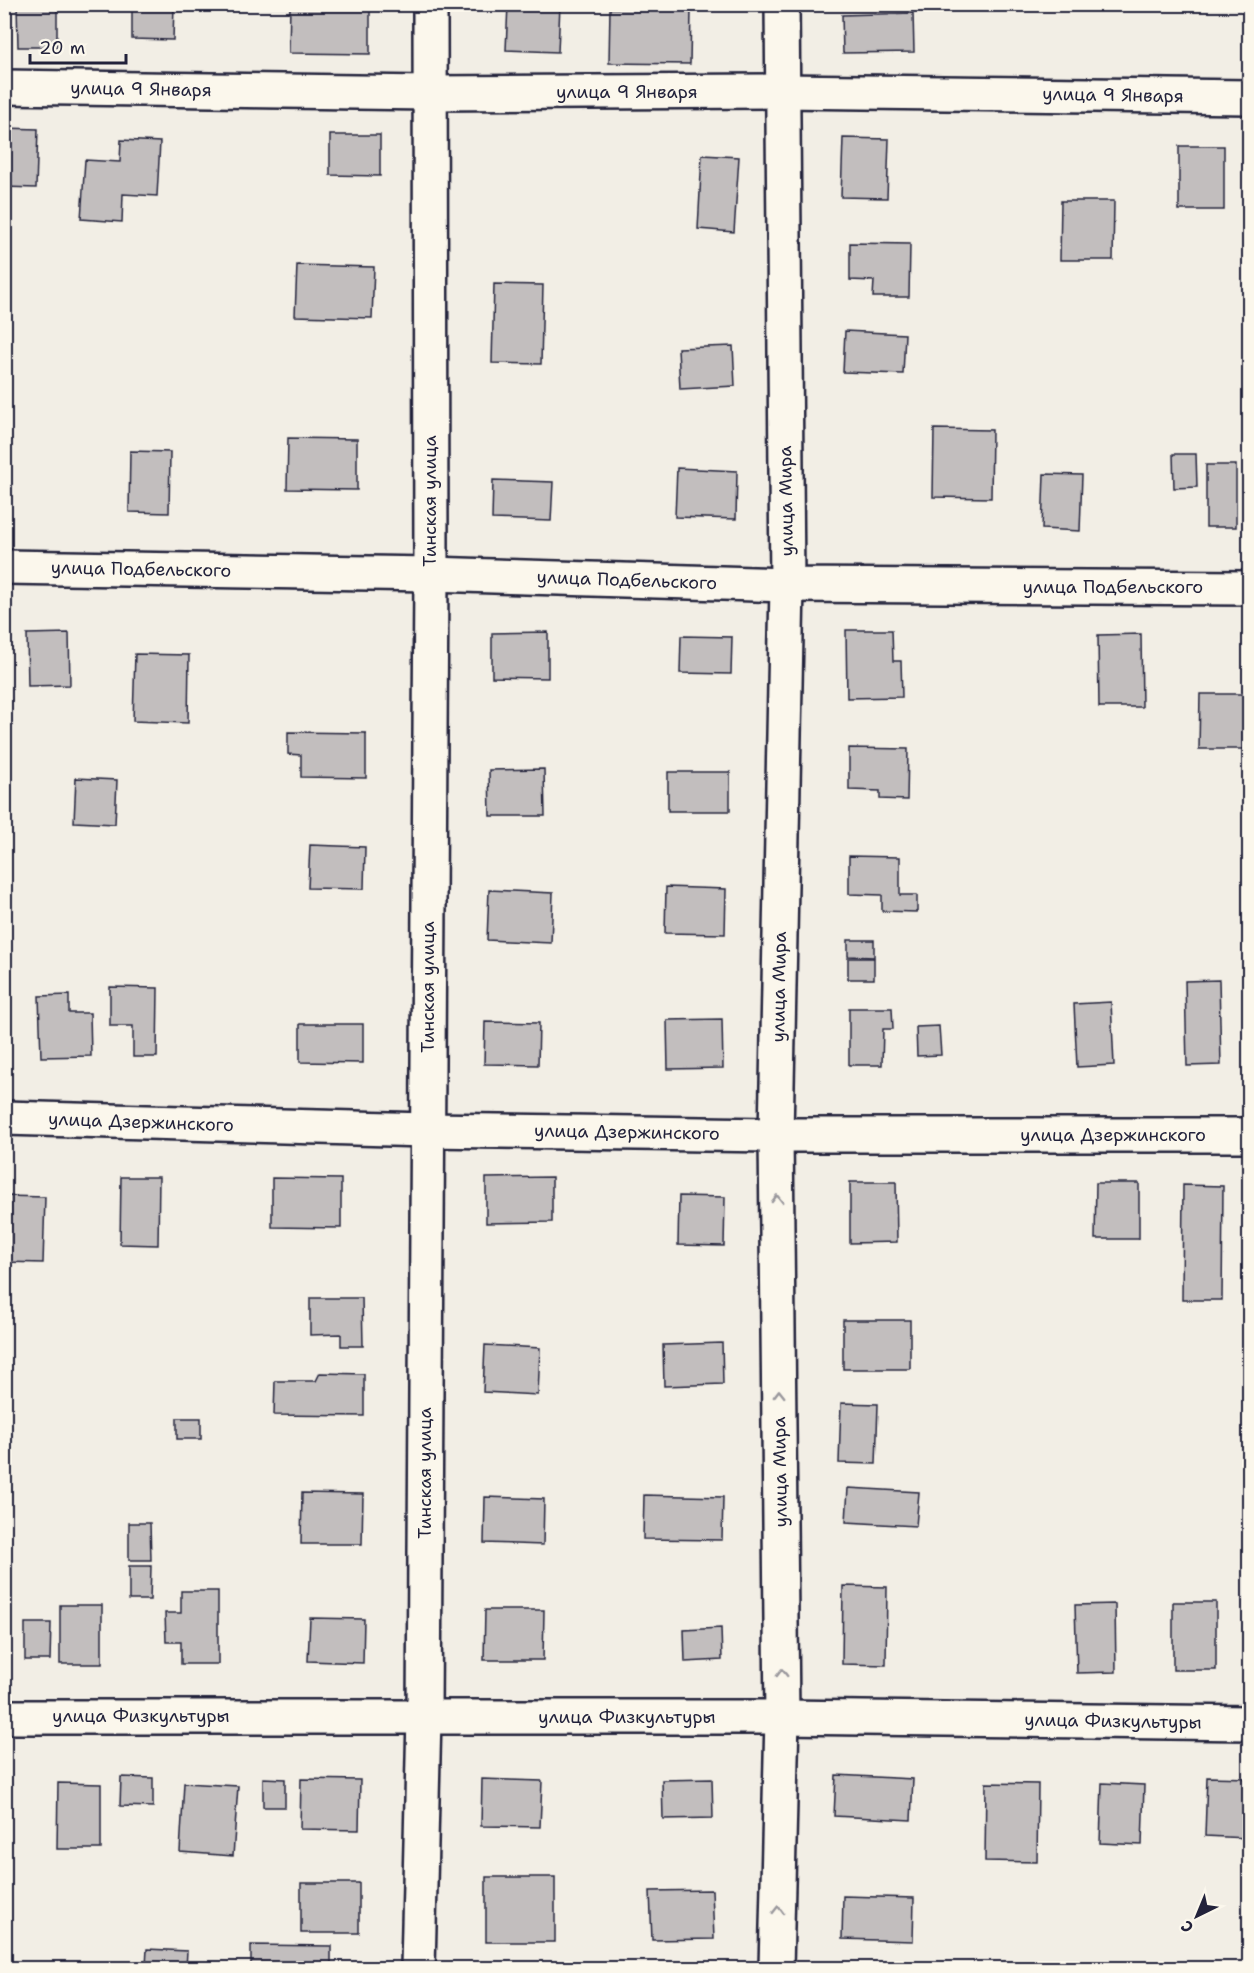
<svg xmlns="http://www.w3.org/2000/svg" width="1254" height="1973" font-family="'Shantell Sans',sans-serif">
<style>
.building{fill:#c2bebe;stroke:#22223b;stroke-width:1.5}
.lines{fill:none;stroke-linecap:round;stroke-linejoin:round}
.minor-casing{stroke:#22223b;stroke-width:38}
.secondary-casing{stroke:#22223b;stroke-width:38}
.minor{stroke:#fbf7ec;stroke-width:33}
.secondary{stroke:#fbf7ec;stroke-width:33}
.oneway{stroke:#99979c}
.labels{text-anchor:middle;stroke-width:5;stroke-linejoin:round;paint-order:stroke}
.street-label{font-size:18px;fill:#22223b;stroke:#fbf7ec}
</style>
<rect width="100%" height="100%" fill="#f2eee5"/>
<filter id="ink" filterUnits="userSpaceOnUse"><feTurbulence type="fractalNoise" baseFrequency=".0167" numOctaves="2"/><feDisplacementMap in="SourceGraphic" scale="12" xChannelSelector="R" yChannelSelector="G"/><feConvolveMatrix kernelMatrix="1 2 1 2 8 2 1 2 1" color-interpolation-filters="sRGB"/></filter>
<g filter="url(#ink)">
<!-- building -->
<g class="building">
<polygon points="17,4 57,4 57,47 18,47"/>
<polygon points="132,4 174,4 173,40 132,39"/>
<polygon points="290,4 370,4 370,54 289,53"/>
<polygon points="508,4 560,4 558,52 506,50"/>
<polygon points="1086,4 1121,4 1121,8"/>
<polygon points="610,8 691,9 690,64 609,63"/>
<polygon points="913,13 914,52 843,53 842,15"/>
<polygon points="4,128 38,129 36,188 4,187"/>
<polygon points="330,135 380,135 380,176 330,175"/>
<polygon points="843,138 889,139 887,198 841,197"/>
<polygon points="121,140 160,142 157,196 123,194 122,222 81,219 85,160 120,162"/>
<rect x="1179" y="146" width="45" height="64"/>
<polygon points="702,155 739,157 734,232 698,229"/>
<polygon points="1061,201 1114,201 1113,260 1060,260"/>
<polygon points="850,243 910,244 909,297 873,297 874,281 850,280"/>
<polygon points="297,265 374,267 372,318 295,316"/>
<polygon points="494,284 543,285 541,364 492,363"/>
<polygon points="845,331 905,334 903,374 843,372"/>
<polygon points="733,346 735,386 680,389 678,348"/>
<polygon points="934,429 992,430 991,498 933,497"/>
<polygon points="288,438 357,439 357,490 287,489"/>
<polygon points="130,451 170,452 169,513 129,512"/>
<polygon points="1173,454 1196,454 1197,487 1174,488"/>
<rect x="1206" y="465" width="30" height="62"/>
<polygon points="677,468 737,471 736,519 675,517"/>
<polygon points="1044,474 1082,475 1080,531 1042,529"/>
<polygon points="493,480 553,482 551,521 492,519"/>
<polygon points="846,630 892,630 893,661 901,661 902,697 847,698"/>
<polygon points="548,632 548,678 492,677 492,633"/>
<polygon points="69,633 70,685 28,686 27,634"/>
<polygon points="1141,634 1142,707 1099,707 1098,635"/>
<polygon points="681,636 732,637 731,674 680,673"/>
<polygon points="135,654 189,655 188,723 133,721"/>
<polygon points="1200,694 1243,694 1243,749 1199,749"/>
<polygon points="288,732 366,733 366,778 301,777 301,755 288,754"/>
<polygon points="849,748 908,749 907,800 880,799 880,791 849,790"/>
<polygon points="544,769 545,816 490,816 489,770"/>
<rect x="668" y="772" width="62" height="39"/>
<polygon points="76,778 117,780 115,824 74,822"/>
<polygon points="310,845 365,847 364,889 308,888"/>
<polygon points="849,856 900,857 900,895 917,895 917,912 882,911 882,895 849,894"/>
<polygon points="666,887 726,889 725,934 665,933"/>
<polygon points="489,890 553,893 551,943 487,940"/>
<polygon points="848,940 874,940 874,957 848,956"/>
<rect x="848" y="958" width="26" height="21"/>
<polygon points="1219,980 1221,1065 1187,1066 1185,981"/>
<polygon points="110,987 158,988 157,1057 133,1057 133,1026 110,1026"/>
<polygon points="69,995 69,1013 90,1013 91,1056 41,1057 39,996"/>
<polygon points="1111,1002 1114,1065 1077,1067 1074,1004"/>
<polygon points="849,1008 892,1008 893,1029 883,1029 882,1065 849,1065"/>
<polygon points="722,1019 723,1068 668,1069 667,1020"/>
<polygon points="485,1022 539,1023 538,1065 484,1064"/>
<polygon points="300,1024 363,1024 363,1063 300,1062"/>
<polygon points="939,1026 941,1055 917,1056 916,1027"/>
<polygon points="121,1177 159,1177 158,1245 120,1244"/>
<polygon points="552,1177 552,1222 486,1223 486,1178"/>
<polygon points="272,1178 341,1179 341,1228 272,1227"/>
<polygon points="850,1182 896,1182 897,1242 850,1243"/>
<polygon points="1096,1183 1139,1183 1139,1239 1095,1239"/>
<polygon points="1183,1185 1223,1186 1222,1300 1182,1300"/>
<polygon points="4,1196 45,1197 43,1263 4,1262"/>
<polygon points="679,1196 725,1197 724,1246 678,1245"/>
<polygon points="310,1298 362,1298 363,1346 341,1346 341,1334 310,1335"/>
<rect x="843" y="1320" width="67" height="49"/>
<polygon points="722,1343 723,1384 664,1386 663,1345"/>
<polygon points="485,1345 540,1348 538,1395 483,1392"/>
<polygon points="320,1373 364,1374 364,1416 274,1415 275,1381 316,1381"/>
<polygon points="841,1403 878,1404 876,1464 839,1463"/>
<rect x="177" y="1418" width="24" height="21"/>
<polygon points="848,1488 919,1492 916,1526 846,1522"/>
<polygon points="302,1493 363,1494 362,1544 301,1544"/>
<polygon points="644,1495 723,1497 722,1540 643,1539"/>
<polygon points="485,1497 544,1499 543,1545 484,1543"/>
<polygon points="129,1523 150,1523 151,1560 129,1560"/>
<polygon points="129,1566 151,1566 150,1600 129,1600"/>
<polygon points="843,1586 887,1587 886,1665 842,1664"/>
<polygon points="181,1591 218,1591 218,1664 181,1664 181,1642 166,1642 165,1613 181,1613"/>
<rect x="1173" y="1602" width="43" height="68"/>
<polygon points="1115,1604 1116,1672 1077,1673 1075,1605"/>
<rect x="60" y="1605" width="42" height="59"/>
<polygon points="485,1610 544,1610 543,1660 484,1660"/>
<polygon points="310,1618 364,1619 363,1663 308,1661"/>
<polygon points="25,1623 51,1623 50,1660 25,1660"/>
<polygon points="721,1628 722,1660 685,1662 684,1630"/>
<polygon points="836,1775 913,1779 911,1820 834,1816"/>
<polygon points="121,1777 153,1778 153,1807 120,1806"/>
<polygon points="1207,1777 1249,1778 1247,1838 1205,1836"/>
<polygon points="263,1778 285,1779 285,1807 263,1807"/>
<polygon points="301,1779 360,1780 359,1830 300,1829"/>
<polygon points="482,1779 542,1781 540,1827 481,1826"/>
<polygon points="712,1779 713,1818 663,1819 662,1780"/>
<polygon points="58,1783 101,1784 101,1849 57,1849"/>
<polygon points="184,1783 238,1786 233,1856 180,1852"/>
<polygon points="986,1783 1038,1784 1037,1862 985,1861"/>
<polygon points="1102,1783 1144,1785 1142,1845 1100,1843"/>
<rect x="486" y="1877" width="69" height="65"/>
<rect x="301" y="1883" width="58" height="50"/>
<polygon points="712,1890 714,1939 652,1940 650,1891"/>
<polygon points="843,1896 914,1898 913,1941 842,1939"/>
<polygon points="251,1945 331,1946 331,1968 251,1968"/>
<polygon points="147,1949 187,1951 186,1968 146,1967"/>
</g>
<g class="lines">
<defs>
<g id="minor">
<polyline points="4,87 429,93 781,91 1250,97"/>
<polyline points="4,1118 426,1130 776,1135 1250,1135"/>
<polyline points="4,1717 782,1717 1250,1723"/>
<polyline points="418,1968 424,1716 431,574 430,4"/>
</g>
<g id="secondary">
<polyline points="4,567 431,574 787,585 1250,588"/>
<polyline points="776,1968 782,1717 776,1135 787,585 782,4"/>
</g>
</defs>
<!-- minor casing -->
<use href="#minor" class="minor-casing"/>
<!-- secondary casing -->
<use href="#secondary" class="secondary-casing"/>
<!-- minor -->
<use href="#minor" class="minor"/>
<!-- secondary -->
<use href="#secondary" class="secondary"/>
</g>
<!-- one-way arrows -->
<defs><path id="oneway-chevron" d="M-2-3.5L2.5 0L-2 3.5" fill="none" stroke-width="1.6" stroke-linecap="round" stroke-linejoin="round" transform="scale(1.5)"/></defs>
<g class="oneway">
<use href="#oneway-chevron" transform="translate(777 1199) rotate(-91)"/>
<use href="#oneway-chevron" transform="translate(779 1394) rotate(-91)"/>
<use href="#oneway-chevron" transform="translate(782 1673) rotate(-91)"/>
<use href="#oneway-chevron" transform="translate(778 1910) rotate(-89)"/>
</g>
</g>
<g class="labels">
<!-- street labels -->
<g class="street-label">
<text transform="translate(141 89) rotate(1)" y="6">улица 9 Января</text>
<text x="627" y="98">улица 9 Января</text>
<text transform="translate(1113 95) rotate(1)" y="6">улица 9 Января</text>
<text transform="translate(430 501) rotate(-90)" y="6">Тинская улица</text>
<text transform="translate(786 501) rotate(-91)" y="6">улица Мира</text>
<text transform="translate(141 569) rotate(1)" y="6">улица Подбельского</text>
<text transform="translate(627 580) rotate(2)" y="6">улица Подбельского</text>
<text x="1113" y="593">улица Подбельского</text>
<text transform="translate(428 987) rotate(-90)" y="6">Тинская улица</text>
<text transform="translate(779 987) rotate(-89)" y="6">улица Мира</text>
<text transform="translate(141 1122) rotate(2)" y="6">улица Дзержинского</text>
<text transform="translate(627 1132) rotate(1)" y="6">улица Дзержинского</text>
<text x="1113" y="1141">улица Дзержинского</text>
<text transform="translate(780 1472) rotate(-91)" y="6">улица Мира</text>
<text transform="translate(425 1473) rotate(-90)" y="6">Тинская улица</text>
<text x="141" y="1722">улица Физкультуры</text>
<text x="627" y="1723">улица Физкультуры</text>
<text transform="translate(1113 1721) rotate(1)" y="6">улица Физкультуры</text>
</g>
</g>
<!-- margin -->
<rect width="1254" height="1973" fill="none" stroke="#fbf7ec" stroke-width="24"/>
<rect x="12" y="12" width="1230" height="1949" fill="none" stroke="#22223b" stroke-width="2" filter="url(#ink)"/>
<!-- north arrow -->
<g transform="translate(1197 1916) rotate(223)" stroke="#fbf7ec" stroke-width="4.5" paint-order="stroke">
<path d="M0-4.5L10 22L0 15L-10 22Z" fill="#22223b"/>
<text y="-9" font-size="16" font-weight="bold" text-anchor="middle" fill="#22223b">С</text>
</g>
<!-- scale -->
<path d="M30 54v9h96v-9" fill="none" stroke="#22223b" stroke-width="3"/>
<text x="39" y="54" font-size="18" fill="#22223b" stroke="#fbf7ec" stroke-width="4.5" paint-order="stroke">20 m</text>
</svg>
